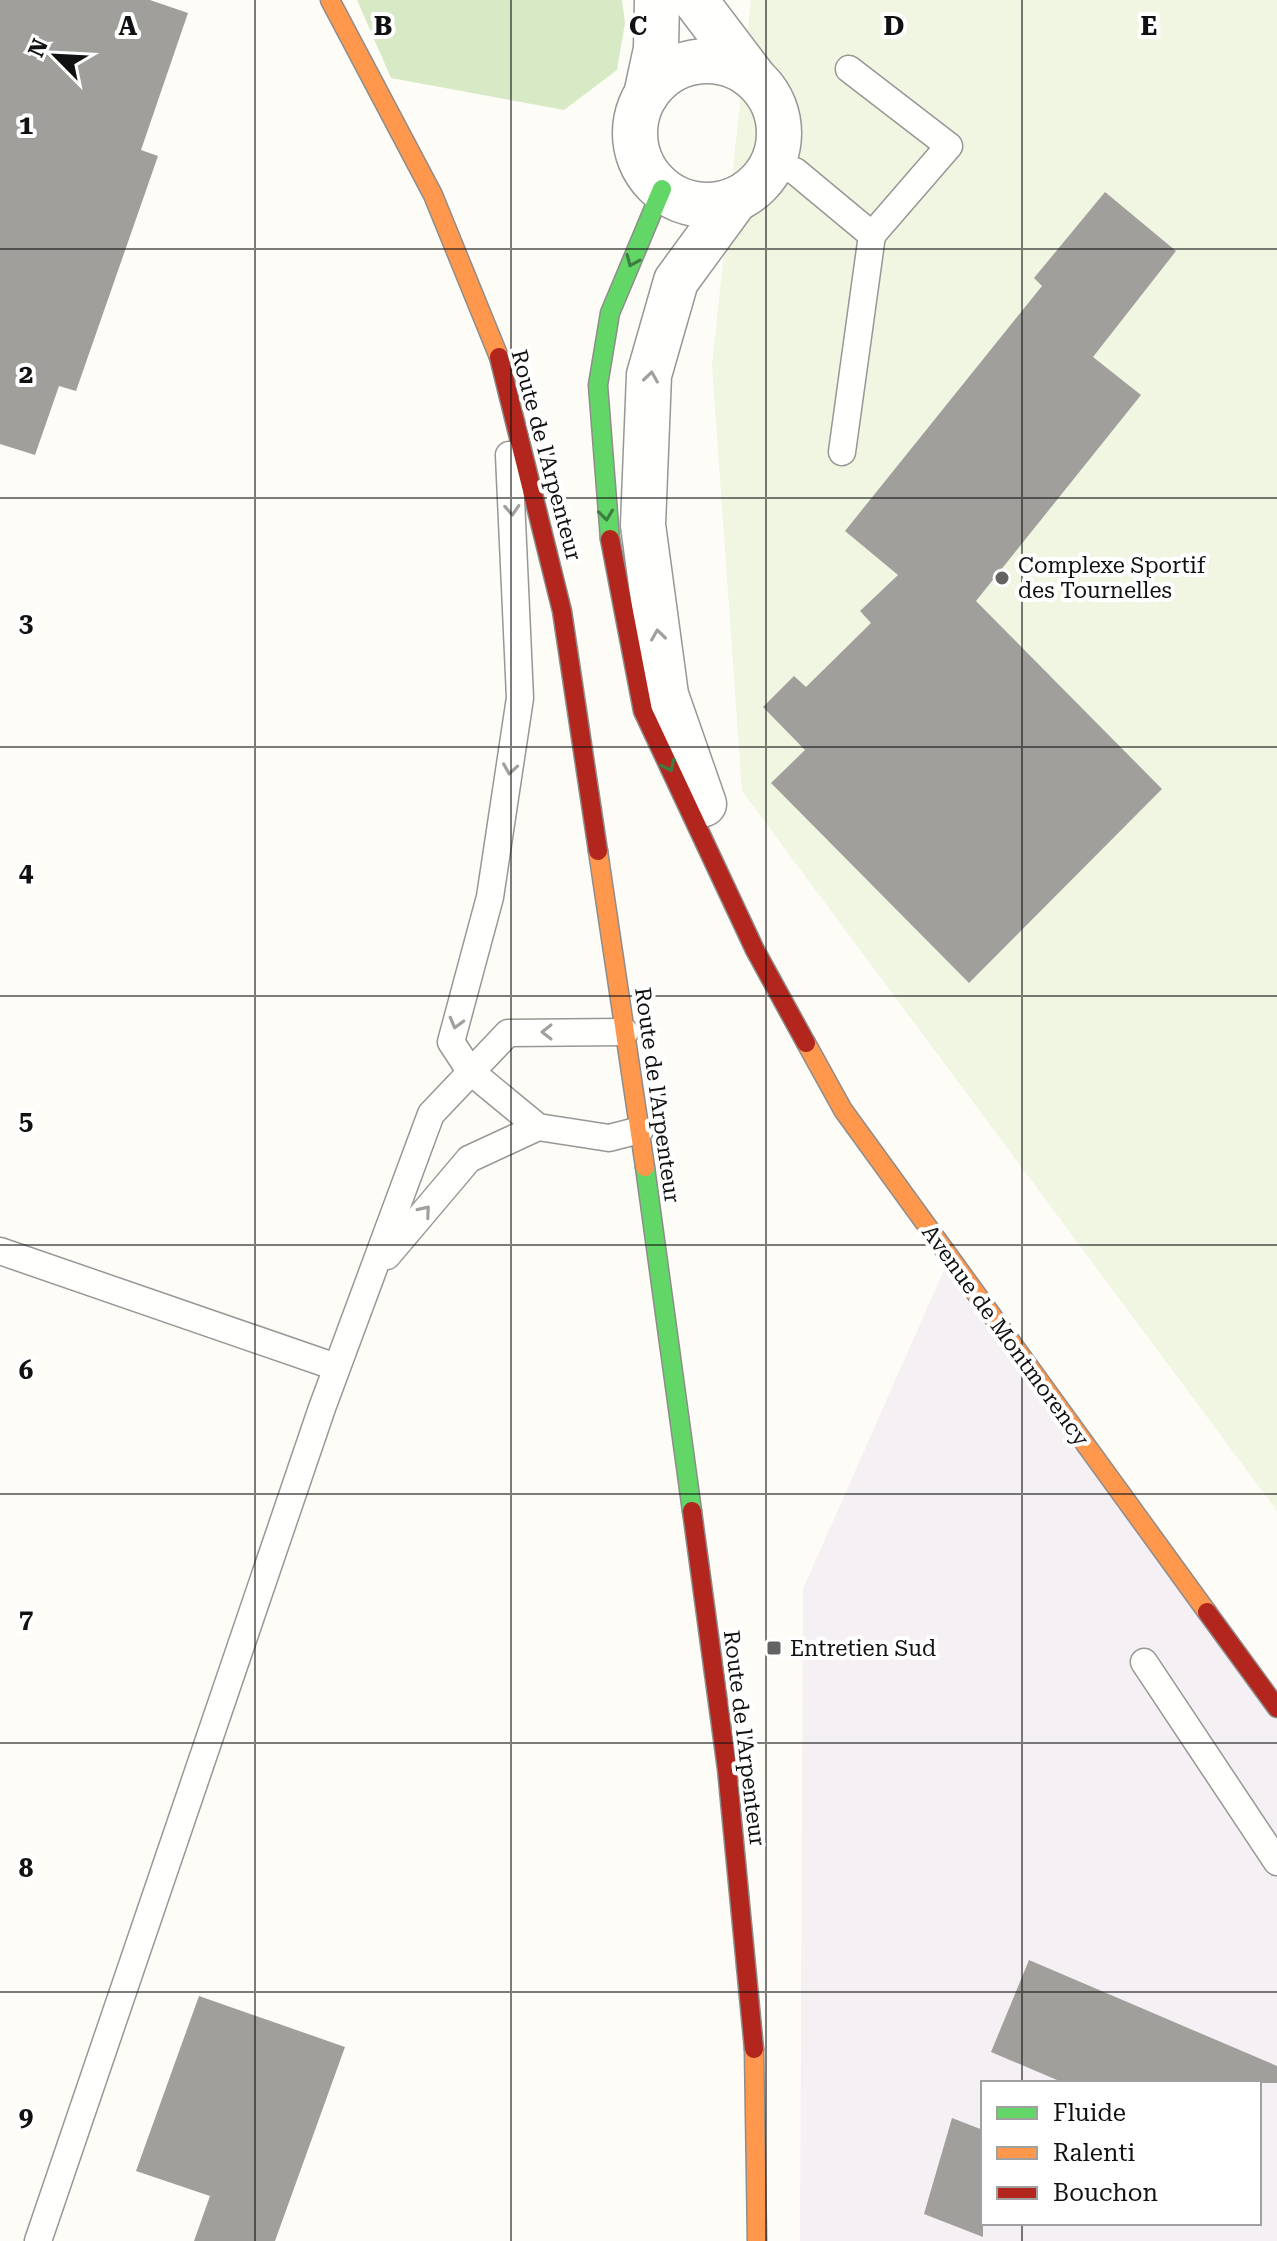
<svg xmlns="http://www.w3.org/2000/svg" width="1277" height="2241" font-family="'Roboto Serif',serif">
<style>
.industrial{fill:#f5f0f3;fill-rule:evenodd}
.forest{fill:#d8eac5}
.pitch{fill:#f0f6e1}
.building{fill:#a19f9c}
.lines{fill:none;stroke-linecap:round;stroke-linejoin:round}
.lane-casing{stroke:#979795;stroke-width:29}
.street-casing{stroke:#979795;stroke-width:47}
.fast-casing{stroke:#8e8d8b;stroke-width:21}
.slow-casing{stroke:#8e8d8b;stroke-width:21}
.jam-casing{stroke:#8e8d8b;stroke-width:21}
.lane{stroke:#fffffe;stroke-width:26}
.street{stroke:#fffffe;stroke-width:44}
.fast{stroke:#63d668;stroke-width:18}
.slow{stroke:#ff974d;stroke-width:18}
.jam{stroke:#b3261e;stroke-width:18}
.oneway{stroke:#3e7d41}
.oneway2{stroke:#a0a09f}
.grid{fill:none;stroke:#111;stroke-width:2;stroke-opacity:0.55}
.poi-dot{fill:#646362;stroke:#fff;stroke-width:3}
.labels{text-anchor:middle;stroke-width:8;stroke-linejoin:round;paint-order:stroke}
.street-label{font-size:22px;fill:#111;stroke:#fff}
.poi-label{font-size:22px;fill:#111;stroke:#fff;text-anchor:start}
.grid-label{font-size:26px;text-anchor:middle;font-weight:bold;fill:#111;stroke:#fff;stroke-width:8;stroke-linejoin:round;paint-order:stroke}
</style>
<rect width="100%" height="100%" fill="#fdfcf7"/>
<!-- industrial -->
<path class="industrial" d="M944 1270 1277 1716V2241H800L803 1589ZM983 2083H1259V2223H983Z"/>
<!-- forest -->
<polygon class="forest" points="357,0 622,0 625,23 617,70 564,110 391,78"/>
<!-- pitch -->
<polygon class="pitch" points="751,0 1277,0 1277,1511 742,791 712,365"/>
<!-- building -->
<g class="building">
<polygon points="0,0 150,0 188,13 141,150 158,156 76,391 59,386 35,455 0,444"/>
<polygon points="1105,192 1176,251 1093,357 1141,395 976,601 1162,789 969,983 771,783 805,750 763,707 794,676 806,687 871,623 860,611 898,575 845,531 1042,286 1034,278"/>
<polygon points="1029,1960 1277,2066 1277,2083 1064,2083 991,2052"/>
<polygon points="199,1996 345,2047 275,2241 194,2241 210,2196 136,2171"/>
<polygon points="952,2118 983,2130 983,2237 924,2214"/>
</g>
<g class="lines">
<defs>
<g id="lane">
<polyline points="849,69 949,146 872,235"/>
<polyline points="772,165 795,171 872,235 842,452"/>
<polyline points="509,455 520,698 490,897 451,1042 470,1071 538,1127 609,1138 640,1130"/>
<polyline points="0,1251 336,1367"/>
<polyline points="387,1256 469,1159 538,1127"/>
<polyline points="1144,1662 1277,1862"/>
<polyline points="38,2241 322,1408 431,1114 508,1033 625,1032"/>
</g>
<g id="street">
<polyline points="695,0 754,78"/>
<circle cx="707" cy="133" r="72"/>
<polyline points="646,95 656,49 657,0"/>
<polyline points="704,804 666,695 643,525 649,375 676,281 736,199"/>
</g>
<g id="fast">
<polyline points="610,539 598,385 610,313 662,189"/>
<polyline points="645,1167 692,1511"/>
</g>
<g id="slow">
<polyline points="330,0 433,195 499,357"/>
<polyline points="598,851 645,1167"/>
<polyline points="806,1043 843,1110 1207,1612"/>
<polyline points="754,2049 757,2241"/>
</g>
<g id="jam">
<polyline points="499,357 562,611 598,851"/>
<polyline points="610,539 643,711 755,950 806,1043"/>
<polyline points="692,1511 727,1769 754,2049"/>
<polyline points="1207,1612 1277,1708"/>
</g>
</defs>
<!-- lane casing -->
<use href="#lane" class="lane-casing"/>
<!-- street casing -->
<use href="#street" class="street-casing"/>
<!-- fast casing -->
<use href="#fast" class="fast-casing"/>
<!-- slow casing -->
<use href="#slow" class="slow-casing"/>
<!-- jam casing -->
<use href="#jam" class="jam-casing"/>
<!-- lane -->
<use href="#lane" class="lane"/>
<!-- street -->
<use href="#street" class="street"/>
<!-- fast -->
<use href="#fast" class="fast"/>
<!-- slow -->
<use href="#slow" class="slow"/>
<!-- jam -->
<use href="#jam" class="jam"/>
</g>
<!-- one-way arrows -->
<defs><path id="oneway-chevron" d="M-2-3.5L2.5 0L-2 3.5" fill="none" stroke-width="1.6" stroke-linecap="round" stroke-linejoin="round" transform="scale(2)"/></defs>
<g class="oneway">
<use href="#oneway-chevron" transform="translate(632 261) rotate(113)"/>
<use href="#oneway-chevron" transform="translate(606 515) rotate(83)"/>
<use href="#oneway-chevron" transform="translate(669 766) rotate(65)"/>
</g>
<g class="oneway2">
<use href="#oneway-chevron" transform="translate(651 377) rotate(-82)"/>
<use href="#oneway-chevron" transform="translate(512 510) rotate(87)"/>
<use href="#oneway-chevron" transform="translate(658 635) rotate(-98)"/>
<use href="#oneway-chevron" transform="translate(510 769) rotate(99)"/>
<use href="#oneway-chevron" transform="translate(456 1023) rotate(105)"/>
<use href="#oneway-chevron" transform="translate(547 1032) rotate(180)"/>
<use href="#oneway-chevron" transform="translate(425 1211) rotate(-50)"/>
</g>
<!-- grid -->
<path class="grid" d="M255 0V2241M511 0V2241M766 0V2241M1022 0V2083M0 249H1277M0 498H1277M0 747H1277M0 996H1277M0 1245H1277M0 1494H1277M0 1743H1277M0 1992H1277M1022 2223V2241"/>
<!-- markers -->
<g class="poi-dot">
<circle cx="1002" cy="578" r="8"/>
<rect x="766" y="1640" width="16" height="16" rx="4"/>
</g>
<g class="labels">
<!-- street labels -->
<g class="street-label">
<text transform="translate(547 455) rotate(75)" y="8">Route de l'Arpenteur</text>
<text transform="translate(658 1095) rotate(82)" y="8">Route de l'Arpenteur</text>
<text transform="translate(1006 1335) rotate(54)" y="8">Avenue de Montmorency</text>
<text transform="translate(745 1738) rotate(83)" y="8">Route de l'Arpenteur</text>
</g>
<!-- poi labels -->
<g class="poi-label">
<text x="1018" y="573">Complexe Sportif<tspan x="1018" dy="25">des Tournelles</tspan></text>
<text x="790" y="1656">Entretien Sud</text>
</g>
</g>
<g class="grid-label">
<text x="128" y="35">A</text>
<text x="383" y="35">B</text>
<text x="638" y="35">C</text>
<text x="894" y="35">D</text>
<text x="1149" y="35">E</text>
<text x="26" y="134">1</text>
<text x="26" y="383">2</text>
<text x="26" y="632">3</text>
<text x="26" y="881">4</text>
<text x="26" y="1130">5</text>
<text x="26" y="1379">6</text>
<text x="26" y="1628">7</text>
<text x="26" y="1877">8</text>
<text x="26" y="2126">9</text>
</g>
<!-- legend -->
<rect x="981" y="2081" width="280" height="144" fill="#ffffff" stroke="#a0a0a0" stroke-width="2"/>
<rect x="997" y="2107" width="40" height="12" fill="#63d668" stroke="#a0a0a0" stroke-width="2"/>
<text x="1053" y="2121" font-size="24" fill="#111111">Fluide</text>
<rect x="997" y="2147" width="40" height="12" fill="#ff974d" stroke="#a0a0a0" stroke-width="2"/>
<text x="1053" y="2161" font-size="24" fill="#111111">Ralenti</text>
<rect x="997" y="2187" width="40" height="12" fill="#b3261e" stroke="#a0a0a0" stroke-width="2"/>
<text x="1053" y="2201" font-size="24" fill="#111111">Bouchon</text>
<!-- north arrow -->
<g transform="translate(56 56) rotate(294)" stroke="#ffffff" stroke-width="6" paint-order="stroke">
<path d="M0-6L14 30L0 20L-14 30Z" fill="#111111"/>
<text y="-12" font-size="22" font-weight="bold" text-anchor="middle" fill="#111111">N</text>
</g>
</svg>
